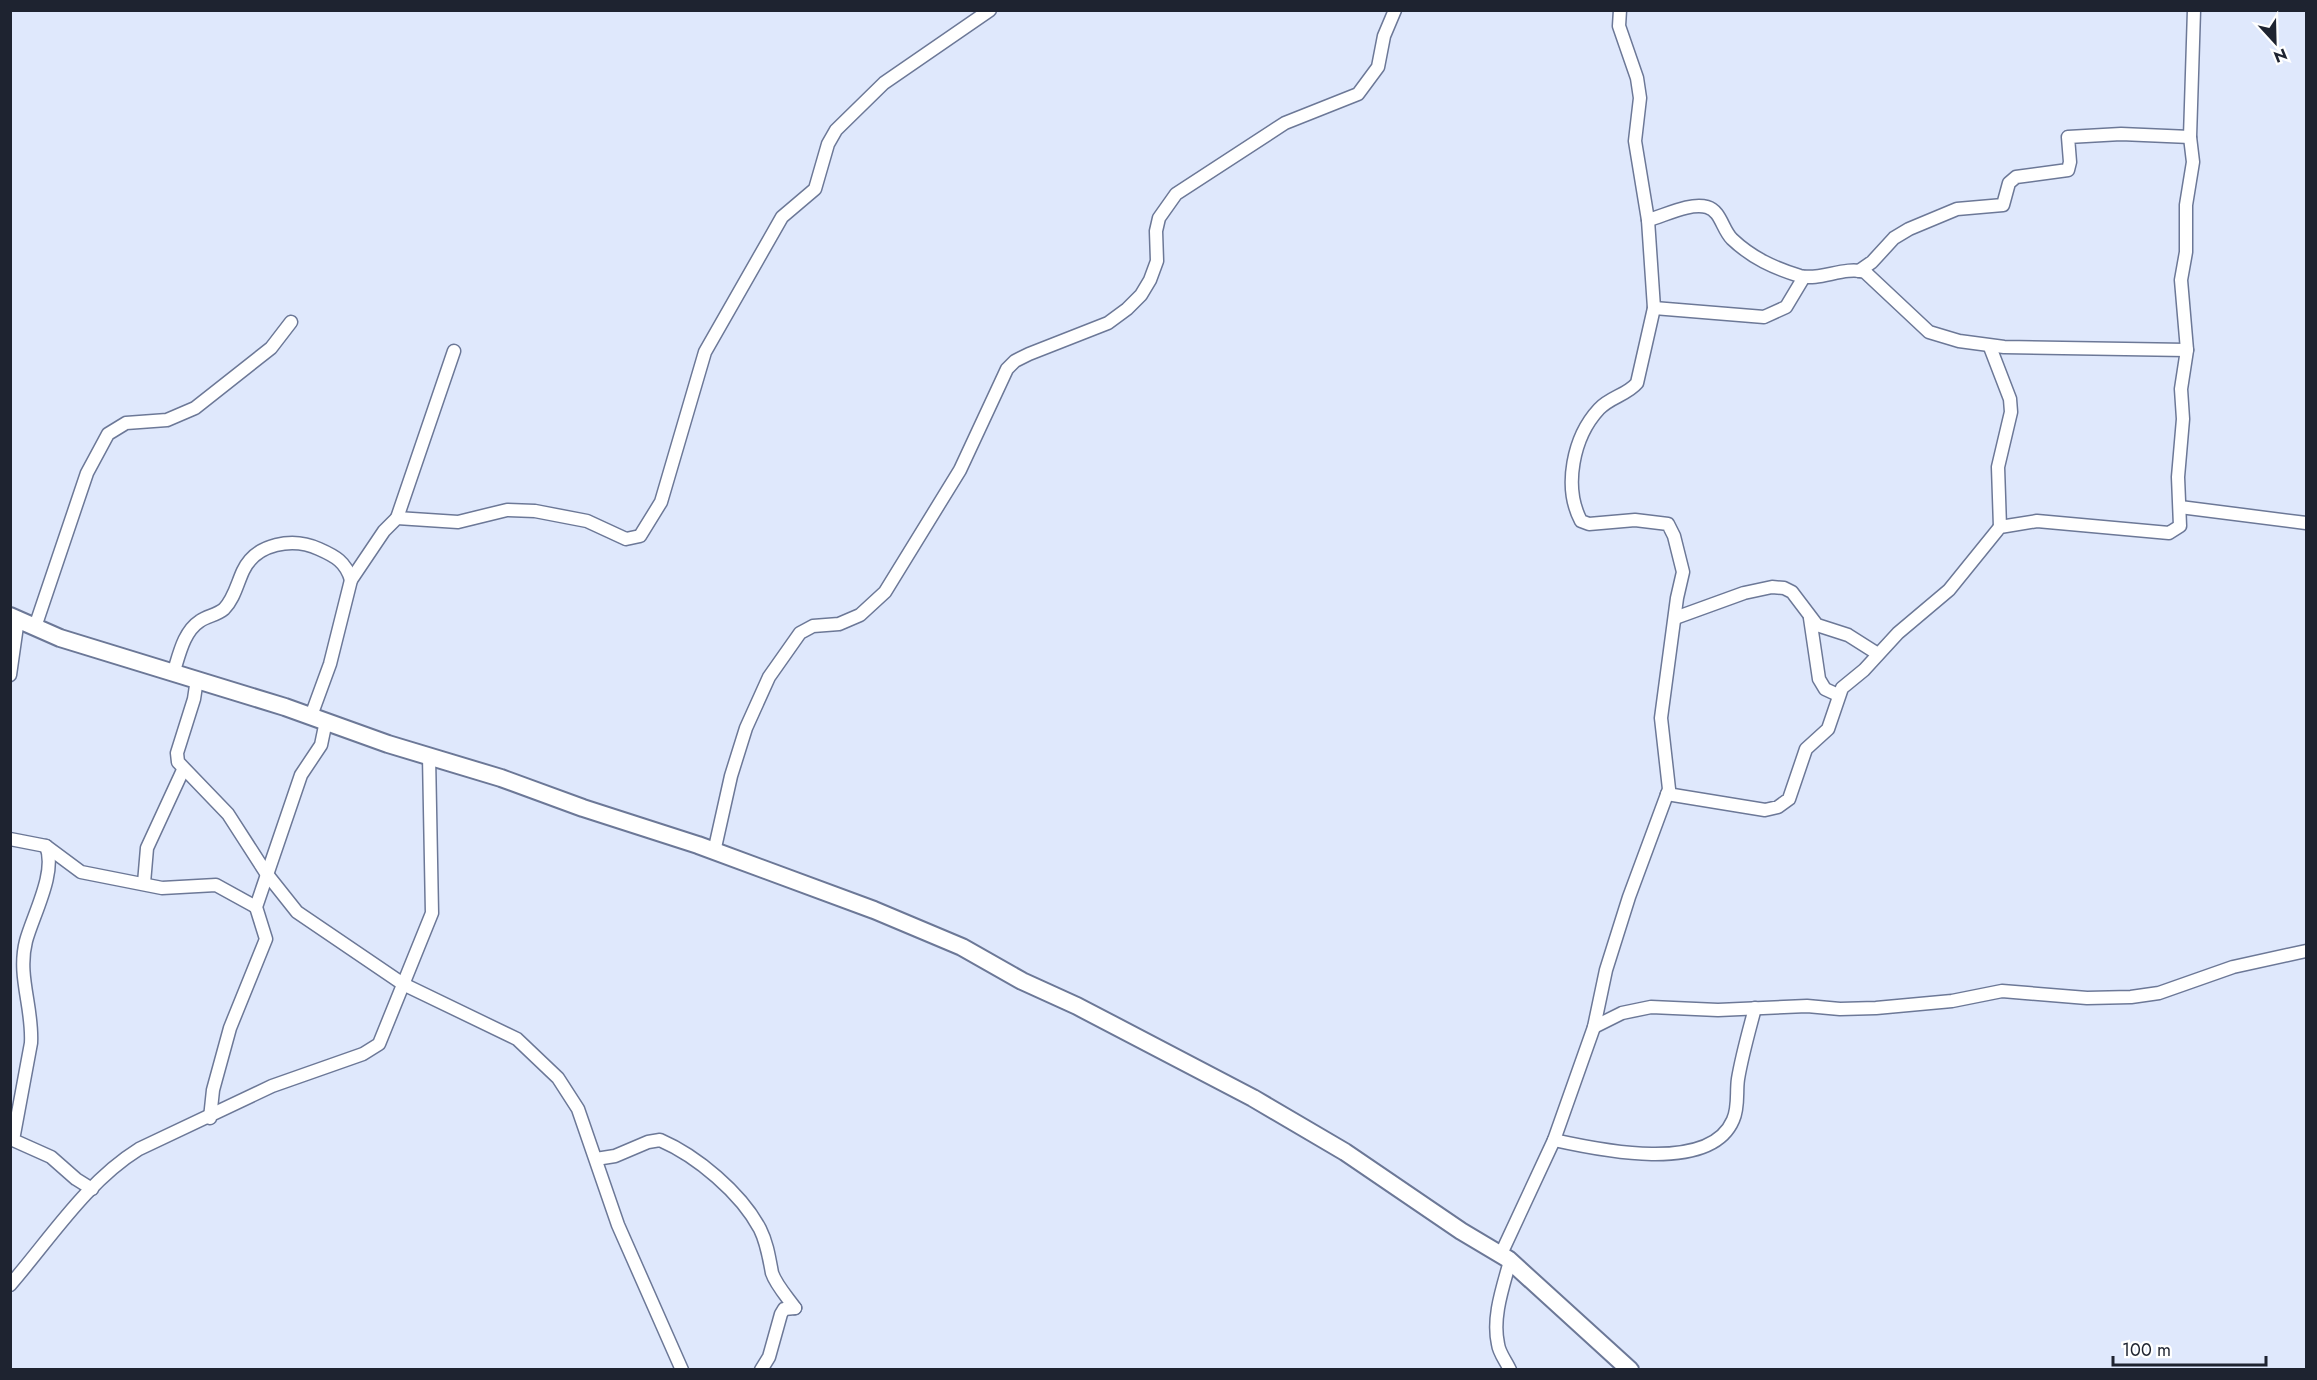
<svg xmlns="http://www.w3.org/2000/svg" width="2317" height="1380" font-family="Jost,sans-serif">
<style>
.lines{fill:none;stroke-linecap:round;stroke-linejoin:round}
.street-casing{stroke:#6c7897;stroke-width:15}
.secondary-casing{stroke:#6c7897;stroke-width:20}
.street{stroke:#fff;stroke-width:12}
.secondary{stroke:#fff;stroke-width:16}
</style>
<rect width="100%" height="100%" fill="#dfe8fc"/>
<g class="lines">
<defs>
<g id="street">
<path d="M1648 220C1664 216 1690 202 1707 207 1721 211 1722 229 1732 239 1752 258 1774 268 1800 276 1820 281 1844 266 1865 272L1929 332 1959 341 2004 347 2187 350"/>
<polyline points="1859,271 1872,262 1894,238 1909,229 1957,209 2003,205 2009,183 2016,177 2068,170 2070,162 2068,137 2121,134 2190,137"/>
<polyline points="1654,308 1764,317 1786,307 1804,277"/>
<polyline points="1990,347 2010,399 2011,412 1998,467 2000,527"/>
<polyline points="2180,507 2306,523"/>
<polyline points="397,518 454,351"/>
<polyline points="1675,618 1744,593 1772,587 1784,588 1792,592 1817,625 1848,635 1878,654"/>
<polyline points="1810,618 1819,679 1825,689 1838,695"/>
<polyline points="35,627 87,473 108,434 126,423 167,420 195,408 271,348 291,322"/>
<path d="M173 674C179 656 183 632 200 621 207 616 217 615 224 609 234 599 237 584 243 571 256 543 293 537 319 549 335 556 346 562 351 580"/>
<polyline points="10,675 18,619"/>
<polyline points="197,679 194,699 177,753 178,762 228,814 266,873 297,912 403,984 517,1039 558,1078 578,1109 618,1225 682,1370"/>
<polyline points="311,716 330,664 351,580 384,531 397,518 458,522 507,510 535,511 587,521 626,539 640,536 661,502 705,352 782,217 815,189 828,144 836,130 884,83 990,10"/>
<polyline points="1667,794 1765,810 1778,807 1789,799 1806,749 1828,729 1842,688 1864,670 1898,633 1949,590 2000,527 2037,521 2169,533 2180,526 2178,477 2183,419 2181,389 2187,350 2181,280 2186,252 2186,205 2193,162 2190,137 2194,10"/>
<polyline points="10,839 46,846 81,872 162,888 216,885 256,907"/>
<path d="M46 846C57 872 33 915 26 941 17 976 33 1007 31 1043L13 1140 51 1157 76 1179 92 1189"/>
<polyline points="714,852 731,776 746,728 769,677 800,633 813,626 839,624 860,615 885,592 960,470 1007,369 1015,361 1029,354 1108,323 1127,309 1141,295 1150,280 1157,261 1156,231 1159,218 1176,194 1285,123 1358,94 1378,67 1384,36 1395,10"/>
<polyline points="144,883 147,848 183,770"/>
<polyline points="1594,1027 1622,1013 1651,1007 1718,1010 1807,1006 1840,1009 1876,1008 1952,1001 2002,991 2087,998 2131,997 2159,993 2233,967 2306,951"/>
<polyline points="210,1118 213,1090 230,1028 266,939 256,907 301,775 321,745 326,721"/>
<path d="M1554 1140C1599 1150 1710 1174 1733 1120 1739 1107 1736 1092 1738 1079 1742 1055 1749 1031 1755 1008"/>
<path d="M596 1159 615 1156 648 1142 660 1140C697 1156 741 1193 760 1229 767 1243 769 1257 772 1273 776 1285 788 1298 795 1308"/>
<path d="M1501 1254 1554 1140 1594 1027 1606 970 1629 897 1669 789 1661 718 1677 598 1683 572 1674 536 1668 524 1635 520 1589 524 1581 521C1563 487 1573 437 1599 409 1610 397 1627 395 1637 383L1654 308 1648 220 1635 141 1640 98 1637 78 1619 26 1620 10"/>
<path d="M1510 1261C1503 1287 1492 1317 1498 1344 1499 1353 1506 1361 1510 1370"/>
<path d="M10 1285C50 1239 86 1182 139 1149L272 1086 363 1054 379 1044 432 913 429 756"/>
<polyline points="761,1370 769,1357 781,1314 784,1309 795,1308"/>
</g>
<polyline id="secondary" points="10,616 60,638 285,707 388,744 501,778 583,808 698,845 874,910 962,947 1022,981 1077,1006 1253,1098 1345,1152 1461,1231 1508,1259 1630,1370"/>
</defs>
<!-- street casing -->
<use href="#street" class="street-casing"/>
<!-- secondary casing -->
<use href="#secondary" class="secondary-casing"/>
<!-- street -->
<use href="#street" class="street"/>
<!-- secondary -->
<use href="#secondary" class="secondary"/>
</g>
<!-- border -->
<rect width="2317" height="1380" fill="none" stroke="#1e2330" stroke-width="24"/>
<!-- north arrow -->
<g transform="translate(2275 42) rotate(158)" stroke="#ffffff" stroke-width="4.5" paint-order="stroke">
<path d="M0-4.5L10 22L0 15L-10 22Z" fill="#1e2330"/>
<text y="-9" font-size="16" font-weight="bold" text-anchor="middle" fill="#1e2330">N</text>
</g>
<!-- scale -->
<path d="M2113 1356v9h153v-9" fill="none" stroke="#1e2330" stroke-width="3"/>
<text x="2122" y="1356" font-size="18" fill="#1e2330" stroke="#ffffff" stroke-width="4.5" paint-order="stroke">100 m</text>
</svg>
